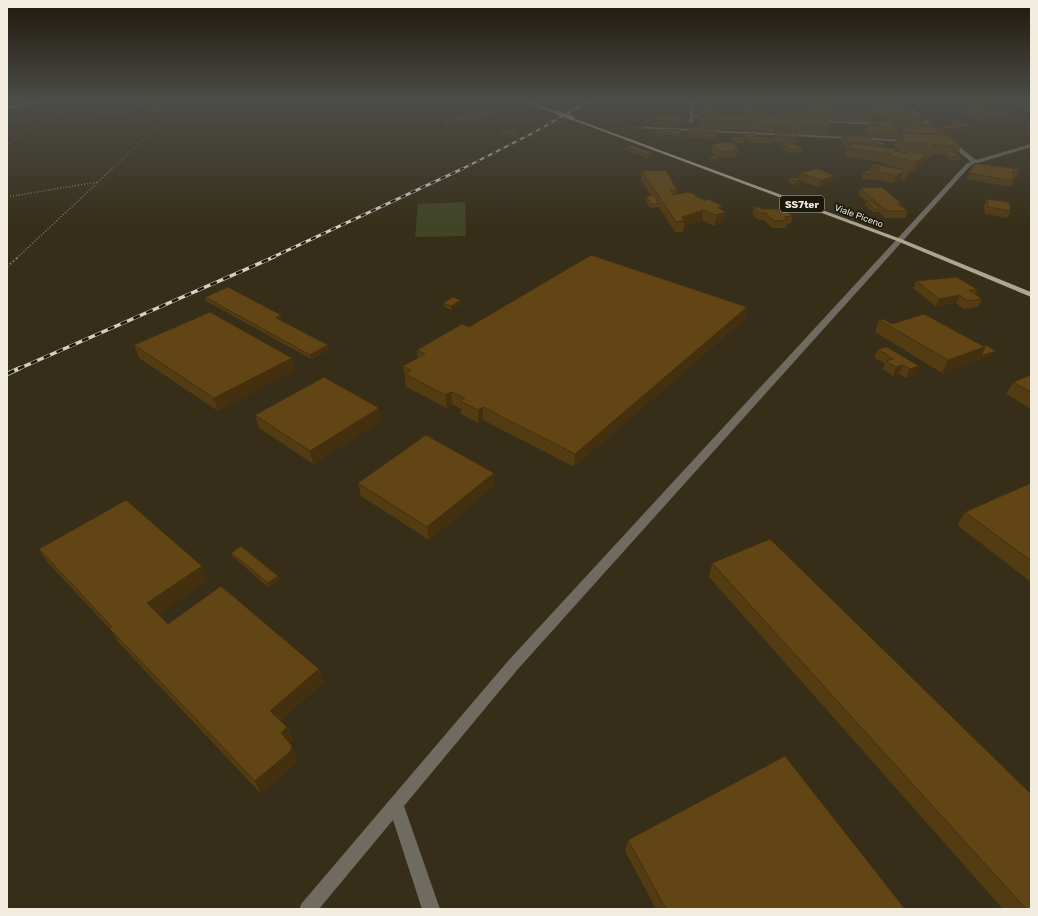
<svg xmlns="http://www.w3.org/2000/svg" width="1038" height="916" font-family="Rubik,sans-serif">
<style>
.green{fill:#414526}
.lines{fill:none;stroke-linecap:round;stroke-linejoin:round}
.path-far2{stroke:#88826f;stroke-width:1;stroke-dasharray:1 1.5;stroke-linecap:butt}
.path-far1{stroke:#88826f;stroke-width:1.5;stroke-dasharray:1 2;stroke-linecap:butt}
.path{stroke:#88826f;stroke-width:2;stroke-dasharray:1.5 2.5;stroke-linecap:butt}
.minor{fill:#6f6b60;fill-rule:evenodd}
.major{fill:#aea590;fill-rule:evenodd}
.rail-far3-casing{stroke:#d5cfc0;stroke-width:2}
.rail-far2-casing{stroke:#d5cfc0;stroke-width:3}
.rail-far1-casing{stroke:#d5cfc0;stroke-width:3.5}
.rail-casing{stroke:#d5cfc0;stroke-width:4.5}
.rail-far3{stroke:#1a170d;stroke-width:1.5;stroke-dasharray:4.5;stroke-linecap:butt}
.rail-far2{stroke:#1a170d;stroke-width:2;stroke-dasharray:5.5;stroke-linecap:butt}
.rail-far1{stroke:#1a170d;stroke-width:2.5;stroke-dasharray:7;stroke-linecap:butt}
.rail{stroke:#1a170d;stroke-width:3;stroke-dasharray:8;stroke-linecap:butt}
.major-bridge{stroke:#aea590;stroke-width:4.5}
.wall{fill:#533b12;fill-rule:evenodd}
.shaded-wall{fill:#44300f}
.building{fill:#614515;stroke:#44300f}
.labels{text-anchor:middle;stroke-width:3.5;stroke-linejoin:round;paint-order:stroke}
.far-street-label{font-size:9px;fill:#f1ecde;stroke:#1a170d}
.shield{fill:#1a170d;stroke:#b0ac9f;stroke-width:1}
.shield-label{font-size:10px;font-weight:bold;fill:#f1ecde}
</style>
<rect width="100%" height="100%" fill="#362e18"/>
<!-- green -->
<polygon class="green" points="465,202 466,236 415,237 418,204"/>
<g class="lines">
<!-- path-far2 -->
<g class="path-far2">
<polyline points="77,109 164,120 111,170"/>
<polyline points="7,146 17,137 60,113 89,100"/>
</g>
<!-- path-far1 -->
<g class="path-far1">
<polyline points="7,197 97,182"/>
<polyline points="17,258 112,169"/>
</g>
<!-- path -->
<polyline class="path" points="7,267 18,257"/>
<!-- minor -->
<g class="minor">
<polygon points="12,100 21,100 7,103 7,101"/>
<polygon points="690,100 694,100 694,115 714,116 693,117 693,123 689,123"/>
<polygon points="909,109 913,109 929,122 929,124 925,124 909,111"/>
<polygon points="812,120 922,125 924,126 922,127 814,122"/>
<polygon points="631,126 908,140 910,141 908,142 633,128"/>
<polygon points="948,141 952,141 976,160 1031,144 1031,147 971,165 518,669 404,806 440,909 422,909 393,820 319,909 299,909 302,903 508,661 967,163 971,162 948,143"/>
</g>
<!-- major -->
<g class="major">
<polygon points="45,100 53,100 7,109 7,107"/>
<polygon points="520,100 526,100 560,113 556,114"/>
<polygon points="570,117 901,239 1031,292 1031,297 897,241 570,119"/>
</g>
<defs>
<polyline id="rail-far3" points="460,170 531,134 591,100"/>
<polyline id="rail-far2" points="271,258 462,169"/>
<polyline id="rail-far1" points="18,369 274,257"/>
<polyline id="rail" points="7,374 20,368"/>
</defs>
<!-- rail-far3 casing -->
<use href="#rail-far3" class="rail-far3-casing"/>
<!-- rail-far2 casing -->
<use href="#rail-far2" class="rail-far2-casing"/>
<!-- rail-far1 casing -->
<use href="#rail-far1" class="rail-far1-casing"/>
<!-- rail casing -->
<use href="#rail" class="rail-casing"/>
<!-- rail-far3 -->
<use href="#rail-far3" class="rail-far3"/>
<!-- rail-far2 -->
<use href="#rail-far2" class="rail-far2"/>
<!-- rail-far1 -->
<use href="#rail-far1" class="rail-far1"/>
<!-- rail -->
<use href="#rail" class="rail"/>
<!-- major-bridge -->
<polyline class="major-bridge" points="558,113 572,118"/>
</g>
<!-- wall -->
<g class="wall">
<polygon points="140,100 183,100 184,103 162,112 134,108 132,103"/>
<polygon points="797,100 836,100 836,102 832,101 834,104 832,110 808,109 806,104 807,103 797,102"/>
<path d="M872 100H896L906 110 905 113 900 112 901 114 926 119 924 124 940 131 942 126 950 125 952 120 972 126 970 131 943 134V135L961 146 958 154 961 157 960 160H950L944 155 933 154 932 157H927L926 156 923 164 914 172 886 165 887 163 844 157 847 148 841 141 843 135 872 141 885 145 884 147 896 151 905 153 907 152H901L894 146 897 138H869L864 132 866 126H867L868 122 790 118 789 113 790 108 858 113 859 111 872 117 871 120 885 121 884 118V117H878L875 113V112L872 109 873 106 870 104ZM894 121H899L902 124H910L909 127 899 124 898 127 901 129 900 133 901 134 900 137H898L899 133 896 130 898 125Z"/>
<polygon points="108,101 130,102 118,106 109,104"/>
<polygon points="1016,102 1031,107 1030,110 1023,110 1015,104"/>
<polygon points="702,106 721,110 723,112 723,115 701,113"/>
<polygon points="742,106 768,111 767,117 742,116 741,112"/>
<polygon points="961,106 992,110 1011,111 1009,117 973,119 959,112"/>
<polygon points="471,114 497,115 482,120 469,119 471,119 471,122 465,124 461,122 448,126 443,124 443,121 466,118 466,115"/>
<polygon points="656,115 679,115 683,126 677,127 651,126 652,117 656,118"/>
<polygon points="723,115 800,119 814,121 830,127 827,135 796,134 797,138 796,144 803,149 802,152 788,153 782,147 783,144 791,144 775,142 774,138 775,132 706,128 716,133 715,139 687,138 688,129 698,127 699,116 723,116"/>
<polygon points="642,116 651,119 651,122 642,121"/>
<polygon points="631,126 642,129 638,132 631,129"/>
<polygon points="664,129 681,135 680,138 673,137 671,135 666,135 666,138 657,137 656,134 656,131 664,130"/>
<polygon points="518,130 518,133 516,135 500,134 500,131"/>
<polygon points="745,134 755,137 764,138 773,140 772,143 755,143 746,141 744,137"/>
<polygon points="731,137 745,140 744,143 732,143 731,140"/>
<polygon points="712,144 739,148 738,154 736,154 735,157 727,157 727,158 720,157 719,161 714,162 709,160 710,157 715,156 711,150"/>
<polygon points="626,147 653,156 648,158 625,150"/>
<polygon points="975,163 1019,172 1016,179 1014,178 1014,181 1011,187 967,179 969,173"/>
<polygon points="871,166 910,171 907,178 905,180 901,179 893,183 880,180 861,179 863,173 870,171"/>
<polygon points="642,171 677,190 677,194 697,196 723,206 722,210 724,222 714,226 702,220 684,227 683,232 675,232 659,207 650,208 645,199 646,196 651,196 641,180"/>
<polygon points="800,173 833,182 819,187 801,181 801,183 795,185 788,182 789,179 799,179"/>
<polygon points="860,188 901,203 900,205 908,211 905,218 885,218 879,212 873,212 865,205 866,201 858,195"/>
<polygon points="987,199 1011,211 1007,218 985,214 984,206"/>
<polygon points="754,207 793,216 791,223 787,224 786,228 772,228 764,220 759,220 752,214"/>
<polygon points="916,281 978,290 975,295 982,299 978,307 964,309 956,303 936,307 913,288"/>
<polygon points="205,297 282,319 280,320 329,350 311,359 206,301"/>
<polygon points="443,303 461,304 451,310 444,307"/>
<polygon points="747,307 745,319 574,467 483,420 478,423 461,414 461,409 452,404 447,408 406,387 403,366 417,358 417,350 469,327"/>
<polygon points="879,320 892,324 993,355 942,373 875,332"/>
<polygon points="134,345 292,358 295,370 218,411 139,358"/>
<polygon points="887,347 915,375 906,378 899,374 893,376 883,369 885,364 874,358 878,349"/>
<polygon points="1031,375 1031,409 1006,394 1013,382"/>
<polygon points="379,408 381,421 313,464 259,428 255,415"/>
<polygon points="494,473 494,486 429,540 361,496 358,483"/>
<polygon points="1031,483 1031,582 957,525 965,512"/>
<polygon points="39,549 208,580 158,614 168,624 319,669 323,682 280,721 287,727 293,740 289,743 292,746 297,759 295,764 261,794 118,642 111,630 48,563"/>
<polygon points="231,553 278,576 280,580 269,588 233,557"/>
<polygon points="712,563 1031,909 1003,909 709,577"/>
<polygon points="628,840 905,909 656,909 625,851"/>
</g>
<!-- shaded-wall -->
<g class="shaded-wall">
<polygon points="128,100 129,100 130,102 118,106 118,103"/>
<polygon points="177,100 183,100 184,103 162,112 160,106"/>
<polygon points="497,112 497,115 482,120 482,117"/>
<polygon points="471,119 471,122 465,124 465,121"/>
<polygon points="460,120 461,122 448,126 448,123"/>
<polygon points="684,120 683,126 677,127 678,121"/>
<polygon points="643,126 642,129 638,132 638,129"/>
<polygon points="972,126 970,131 943,134 945,129"/>
<polygon points="653,153 653,156 648,158 648,155"/>
<polygon points="927,154 923,164 914,172 917,162"/>
<polygon points="720,157 719,161 714,162 714,159"/>
<polygon points="910,171 907,178 905,180 908,173"/>
<polygon points="903,172 901,179 893,183 896,176"/>
<polygon points="835,176 833,182 819,187 821,180"/>
<polygon points="802,180 801,183 795,185 796,181"/>
<polygon points="723,206 722,213 726,212 724,222 714,226 718,208"/>
<polygon points="703,210 702,220 684,227 684,221 682,217"/>
<polygon points="960,295 956,303 936,307 939,299"/>
<polygon points="461,300 461,304 451,310 451,306"/>
<polygon points="747,307 745,319 574,467 575,454"/>
<polygon points="281,315 282,319 277,322 276,318"/>
<polygon points="328,345 329,350 311,359 310,355"/>
<polygon points="985,347 979,360 942,373 948,360"/>
<polygon points="996,351 993,355 979,360 981,356"/>
<polygon points="292,358 295,370 218,411 214,398"/>
<polygon points="903,365 899,374 893,376 896,367"/>
<polygon points="919,366 915,375 906,378 910,369"/>
<polygon points="451,392 452,404 447,408 445,395"/>
<polygon points="483,407 483,420 478,423 478,410"/>
<polygon points="379,408 381,421 313,464 310,451"/>
<polygon points="494,473 494,486 429,540 427,527"/>
<polygon points="202,566 208,580 154,617 147,603"/>
<polygon points="278,576 280,580 269,588 268,583"/>
<polygon points="319,669 323,682 276,724 270,711"/>
<polygon points="287,727 293,740 287,745 281,733"/>
<polygon points="292,746 297,759 295,764 261,794 255,781"/>
</g>
<!-- building -->
<g class="building">
<polygon points="112,100 128,100 118,103 108,101"/>
<polygon points="140,100 177,100 160,106 132,103"/>
<polygon points="808,100 832,100 834,104 810,103"/>
<polygon points="874,100 896,100 903,107 876,106 873,103 877,103"/>
<polygon points="1016,102 1023,102 1031,107 1024,107"/>
<polygon points="702,106 721,108 721,110 723,110 723,112 702,111"/>
<polygon points="742,106 767,107 768,111 743,110"/>
<polygon points="961,106 987,108 992,110 1003,108 1011,111 975,113"/>
<polygon points="790,108 860,113 859,111 867,112 872,117 791,112"/>
<polygon points="487,109 497,112 482,117 466,115 472,114 471,114"/>
<polygon points="876,110 899,111 901,114 885,113 885,114 879,114"/>
<polygon points="885,113 920,115 926,119 904,118 901,116 887,115"/>
<polygon points="656,115 679,115 680,119 684,120 678,121 652,120 652,117 656,118"/>
<polygon points="701,115 723,116 701,116"/>
<polygon points="723,115 793,118 794,121 801,121 800,119 808,119 809,121 827,121 830,127 699,119 699,116 716,117 723,116"/>
<polygon points="461,116 471,119 465,121 460,120 448,123 443,121"/>
<polygon points="642,116 651,117 651,119 642,118"/>
<polygon points="794,119 800,119 799,121 794,121"/>
<polygon points="869,120 893,121 898,125 891,125 899,133 871,132 866,126 888,127 872,123"/>
<polygon points="952,120 957,120 972,126 945,129 942,126 957,124 952,122 955,122"/>
<polygon points="899,124 906,124 909,127 903,127"/>
<polygon points="910,124 932,125 943,134 908,133 902,127 914,127"/>
<polygon points="631,126 643,126 638,129"/>
<polygon points="698,127 715,130 716,133 688,132 688,129"/>
<polygon points="500,129 518,130 516,132 500,131"/>
<polygon points="664,129 680,130 681,135 673,134 671,132 665,132 666,135 658,134 656,131 664,130 664,132"/>
<polygon points="775,132 796,132 797,138 776,136"/>
<polygon points="754,133 756,137 754,138 763,136 764,138 773,138 773,140 756,140 746,138 745,134"/>
<polygon points="901,133 948,135 961,146 932,145 935,148 930,148 925,143 904,143 897,137 905,137"/>
<polygon points="843,135 868,137 874,143 849,142"/>
<polygon points="731,137 744,138 745,140 732,140"/>
<polygon points="872,141 882,141 885,145 874,144 874,143"/>
<polygon points="728,142 734,143 739,148 734,148 736,150 727,151 728,152 717,151 712,144"/>
<polygon points="853,143 897,149 894,151 905,153 908,151 927,154 917,162 889,156 891,154 847,148"/>
<polygon points="783,144 796,144 803,149 789,149"/>
<polygon points="630,145 653,153 648,155 626,147"/>
<polygon points="945,152 954,152 961,157 951,157"/>
<polygon points="715,155 720,157 714,159 710,157"/>
<polygon points="975,163 1019,169 1019,172 1013,171 1014,181 969,173"/>
<polygon points="874,164 910,171 908,173 903,172 896,176 882,173 863,173 867,170 877,172 881,168 871,166"/>
<polygon points="817,168 835,176 821,180 800,173"/>
<polygon points="666,170 677,190 671,190 673,195 688,192 697,195 695,196 705,200 708,199 723,206 718,208 726,212 716,215 703,210 682,217 684,221 676,222 642,171"/>
<polygon points="794,177 802,180 796,181 789,179"/>
<polygon points="882,187 901,203 897,203 908,211 887,211 860,188"/>
<polygon points="654,195 659,204 651,204 646,196"/>
<polygon points="987,199 1009,202 1011,211 988,207"/>
<polygon points="866,201 871,201 880,209 875,209"/>
<polygon points="754,207 759,207 761,209 782,209 793,216 784,217 788,220 774,221 766,213 760,213"/>
<polygon points="591,255 747,307 575,454 483,407 478,410 460,401 465,398 451,392 445,395 405,374 411,370 403,366 425,354 417,350 462,324 469,327"/>
<polygon points="957,277 978,290 969,290 982,299 967,301 960,295 939,299 916,281"/>
<polygon points="228,287 281,315 276,318 328,345 310,355 205,297"/>
<polygon points="453,297 461,300 451,306 443,303"/>
<polygon points="210,312 292,358 214,398 134,345"/>
<polygon points="924,314 985,347 948,360 879,320 883,319 892,324"/>
<polygon points="986,345 996,351 981,356 985,347 983,346"/>
<polygon points="887,347 919,366 910,369 903,365 896,367 886,361 893,359 878,349"/>
<polygon points="1031,375 1031,392 1013,382"/>
<polygon points="324,377 379,408 310,451 255,415"/>
<polygon points="426,435 494,473 427,527 358,483"/>
<polygon points="1031,483 1031,561 965,512"/>
<polygon points="126,500 202,566 147,603 168,624 221,586 319,669 270,711 287,727 281,733 292,746 290,752 255,781 109,628 112,627 39,549"/>
<polygon points="770,539 1031,794 1031,909 1026,909 712,563"/>
<polygon points="241,546 278,576 268,583 231,553"/>
<polygon points="785,756 905,909 666,909 628,840"/>
</g>
<!-- sky -->
<linearGradient id="sky" x2="0" y2="1"><stop stop-color="#1e190d"/><stop offset="0.44" stop-color="#4c4c48"/><stop offset="1" stop-color="#4c4c48" stop-opacity="0"/></linearGradient>
<rect width="1038" height="228" fill="url(#sky)"/>
<g class="labels">
<!-- far-street labels -->
<g class="far-street-label">
<text transform="translate(859 216) rotate(20)" y="3">Viale Piceno</text>
</g>
<!-- shield labels -->
<rect class="shield" x="780" y="196" width="44" height="16" rx="3"/>
<g class="shield-label">
<text x="802" y="208">SS7ter</text>
</g>
</g>
<!-- border -->
<rect width="1038" height="916" fill="none" stroke="#f1ecde" stroke-width="16"/>
</svg>
